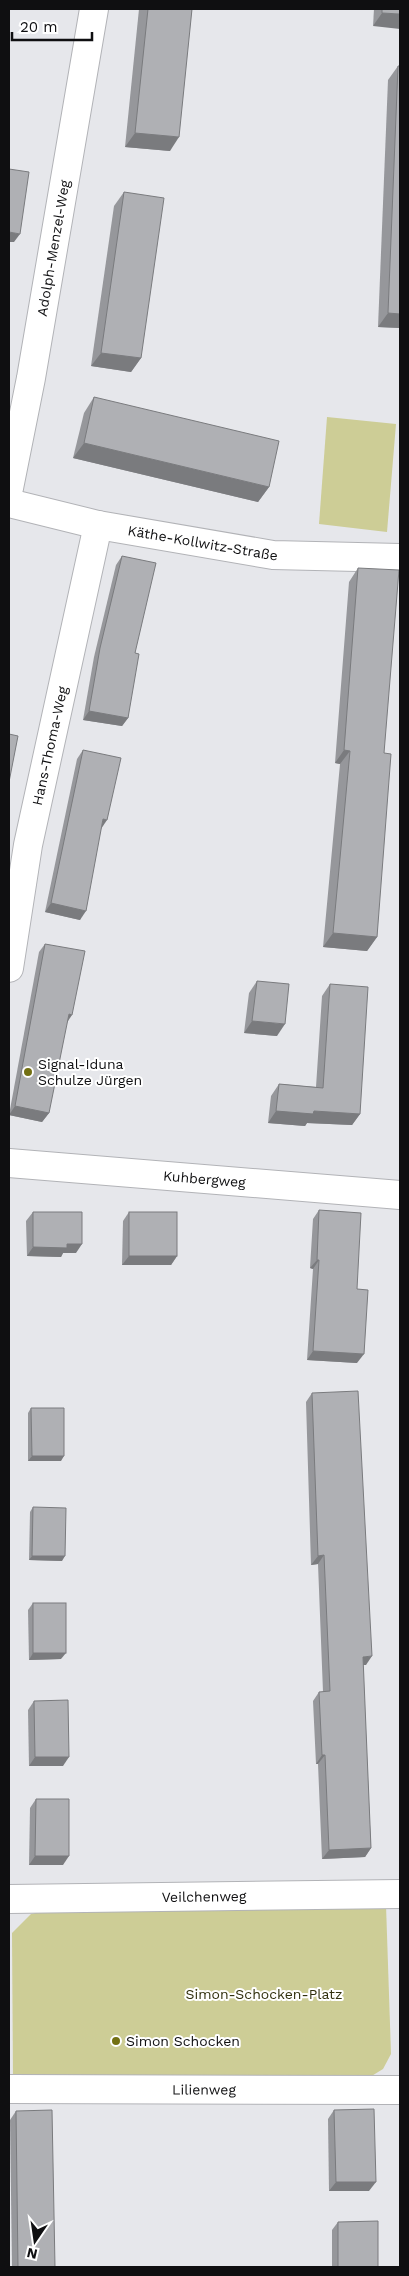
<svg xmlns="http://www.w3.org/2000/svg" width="409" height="2276" font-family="'Work Sans',sans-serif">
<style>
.green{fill:#cdcd96}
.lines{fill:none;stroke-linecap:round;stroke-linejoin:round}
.street-casing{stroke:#b2b3b7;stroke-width:30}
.street{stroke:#fff;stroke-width:28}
.wall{fill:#96979b}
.shaded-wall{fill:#7a7b7e}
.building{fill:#afb0b4;stroke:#7a7b7e}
.poi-dot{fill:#737013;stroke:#fff;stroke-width:2}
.labels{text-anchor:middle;stroke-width:4;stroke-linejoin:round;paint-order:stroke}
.street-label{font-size:14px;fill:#0f0f11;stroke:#fff}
.poi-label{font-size:14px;fill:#0f0f11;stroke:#fff;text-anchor:start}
.park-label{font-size:14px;fill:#302f0c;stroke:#fff}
</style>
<rect width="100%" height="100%" fill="#e6e7eb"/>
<!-- green -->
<g class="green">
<polygon points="327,417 396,424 387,532 319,524"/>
<polygon points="386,1905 391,2054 383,2069 370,2077 13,2082 12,1933 31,1914 44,1911"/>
</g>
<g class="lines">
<defs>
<g id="street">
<path id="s1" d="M9 488 31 378 94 9"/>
<path id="s2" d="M9 503 98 525 273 555 400 558"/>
<path id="s3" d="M9 968 28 845 98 525"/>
<path id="s4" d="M9 1163 400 1195"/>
<path id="s5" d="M9 1899 400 1894"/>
<path id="s6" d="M9 2089 400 2090"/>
</g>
</defs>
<!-- street casing -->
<use href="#street" class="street-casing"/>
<!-- street -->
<use href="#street" class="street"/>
</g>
<!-- wall -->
<g class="wall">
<polygon points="139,9 192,9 170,151 125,147"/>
<polygon points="374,9 400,9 373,26"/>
<polygon points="398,66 400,328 378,327 388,80"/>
<polygon points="124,192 141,358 131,372 91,366 114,206"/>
<polygon points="94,397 269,487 258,502 73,458 84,413"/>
<polygon points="122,556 135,653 128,718 122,726 83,720 94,657 116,565"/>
<polygon points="358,568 384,753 377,937 367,951 323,947 340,764 335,763 349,582"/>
<polygon points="83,750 101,829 80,920 45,912 77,759"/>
<polygon points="45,944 49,1113 42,1122 9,1115 39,952"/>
<polygon points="257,981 277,1036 244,1033 249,993"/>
<polygon points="330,984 360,1114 352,1125 307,1123 305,1126 268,1123 271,1096 279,1084 316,1087 322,996"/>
<polygon points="319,1210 357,1363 307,1360 313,1269 310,1268 313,1219"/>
<polygon points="33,1212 76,1253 63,1253 61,1257 27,1256 26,1221"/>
<polygon points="129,1212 177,1256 171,1265 122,1265 123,1221"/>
<polygon points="312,1393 366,1665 363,1665 371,1848 365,1857 322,1859 318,1764 316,1764 313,1701 319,1692 323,1692 318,1564 311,1565 306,1402"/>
<polygon points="31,1408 61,1461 28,1461 28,1413"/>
<polygon points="33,1507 62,1561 29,1560 30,1512"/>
<polygon points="33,1603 61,1659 29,1660 28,1610"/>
<polygon points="34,1701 63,1766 29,1766 28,1710"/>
<polygon points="36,1799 63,1865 29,1865 30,1808"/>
<polygon points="334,2110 369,2191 329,2191 328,2119"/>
<polygon points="16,2111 55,2267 12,2267 10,2120"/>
<polygon points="338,2222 378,2267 332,2267 332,2230"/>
</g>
<!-- shaded-wall -->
<g class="shaded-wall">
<polygon points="382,13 400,14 400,29 373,26"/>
<polygon points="135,133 179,137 170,151 125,147"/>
<polygon points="9,232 20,234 14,242 9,242"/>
<polygon points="388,313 400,314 400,328 378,327"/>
<polygon points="101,353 141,358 131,372 91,366"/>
<polygon points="84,443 269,487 258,502 73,458"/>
<polygon points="89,711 128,718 122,726 83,720"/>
<polygon points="344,750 350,751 340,764 335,763"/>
<polygon points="103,819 107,820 101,829"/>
<polygon points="51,903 86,911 80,920 45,912"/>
<polygon points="333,933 377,937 367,951 323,947"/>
<polygon points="69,1014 72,1015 66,1024"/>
<polygon points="252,1021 285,1024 277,1036 244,1033"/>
<polygon points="15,1106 49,1113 42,1122 9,1115"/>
<polygon points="276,1111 314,1111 360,1114 352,1125 307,1123 305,1126 268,1123"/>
<polygon points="67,1244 82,1244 76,1253 63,1253 61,1257 27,1256 33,1247"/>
<polygon points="129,1256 177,1256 171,1265 122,1265"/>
<polygon points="317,1260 319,1260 313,1269 310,1268"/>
<polygon points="313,1351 364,1354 357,1363 307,1360"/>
<polygon points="32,1456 64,1456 61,1461 28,1461"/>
<polygon points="324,1555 318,1564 311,1565 318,1556"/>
<polygon points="32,1556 65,1556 62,1561 29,1560"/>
<polygon points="33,1653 66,1653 61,1659 29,1660"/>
<polygon points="372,1656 366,1665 356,1665 363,1657"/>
<polygon points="322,1755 325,1755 318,1764 316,1764"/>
<polygon points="35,1757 69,1757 63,1766 29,1766"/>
<polygon points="371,1848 365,1857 322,1859 329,1850"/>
<polygon points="35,1856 69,1856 63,1865 29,1865"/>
<polygon points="336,2182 376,2182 369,2191 329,2191"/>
</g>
<!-- building -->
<g class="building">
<polygon points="148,9 192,9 179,137 135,133"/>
<polygon points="382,9 400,9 400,14 382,13"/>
<polygon points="398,66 400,66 400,314 388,313"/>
<polygon points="9,169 29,172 20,234 9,232"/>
<polygon points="124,192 164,198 141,358 101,353"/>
<polygon points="94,397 279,441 269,487 84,443"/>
<polygon points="122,556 156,563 135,653 139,654 128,718 89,711 100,648"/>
<polygon points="358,568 399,570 384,753 391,754 377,937 333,933 350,751 344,750"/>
<polygon points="9,734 18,736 9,782"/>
<polygon points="83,750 121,758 107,820 103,819 86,911 51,903"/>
<polygon points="45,944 85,951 72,1015 69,1014 49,1113 15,1106"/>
<polygon points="257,981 289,984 285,1024 252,1021"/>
<polygon points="330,984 368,987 360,1114 314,1111 313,1114 276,1111 279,1084 323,1088"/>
<polygon points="319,1210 361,1213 357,1289 368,1290 364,1354 313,1351 319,1260 317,1260"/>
<polygon points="33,1212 82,1212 82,1244 67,1244 67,1248 33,1247"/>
<rect x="129" y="1212" width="48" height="44"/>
<polygon points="358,1391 372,1656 363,1657 371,1848 329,1850 325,1755 322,1755 319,1692 330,1691 324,1555 318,1556 312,1393"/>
<polygon points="31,1408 64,1408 64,1456 32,1456"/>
<polygon points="33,1507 66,1508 65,1556 32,1556"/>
<rect x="33" y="1603" width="33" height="50"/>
<polygon points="68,1700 69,1757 35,1757 34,1701"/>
<polygon points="36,1799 69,1799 69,1856 35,1856"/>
<polygon points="374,2109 376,2182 336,2182 334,2110"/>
<polygon points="52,2110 55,2267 18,2267 16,2111"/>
<polygon points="378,2221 378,2267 338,2267 338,2222"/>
</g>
<!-- markers -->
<g class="poi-dot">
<circle cx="28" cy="1072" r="5"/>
<circle cx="116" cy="2041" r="5"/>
</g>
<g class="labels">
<!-- street labels -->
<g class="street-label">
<text dy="5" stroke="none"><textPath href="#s1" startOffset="244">Adolph-Menzel-Weg</textPath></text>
<text dy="5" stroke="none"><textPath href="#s2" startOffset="198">Käthe-Kollwitz-Straße</textPath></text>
<text dy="5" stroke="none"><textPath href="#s3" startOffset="226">Hans-Thoma-Weg</textPath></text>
<text dy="5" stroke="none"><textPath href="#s4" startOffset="196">Kuhbergweg</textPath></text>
<text dy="5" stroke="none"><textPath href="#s5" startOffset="195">Veilchenweg</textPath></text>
<text dy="5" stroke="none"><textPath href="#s6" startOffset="195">Lilienweg</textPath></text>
</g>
<!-- poi labels -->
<g class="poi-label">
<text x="38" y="1069">Signal-Iduna<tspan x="38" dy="16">Schulze Jürgen</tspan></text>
<text x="126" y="2046">Simon Schocken</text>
</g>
<!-- park labels -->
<g class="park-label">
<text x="264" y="1999">Simon-Schocken-Platz</text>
</g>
</g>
<!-- border -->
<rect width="409" height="2276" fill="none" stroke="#0f0f11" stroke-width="20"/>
<!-- north arrow -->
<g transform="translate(35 2241) rotate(193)" stroke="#ffffff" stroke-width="4" paint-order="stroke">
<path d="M0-4L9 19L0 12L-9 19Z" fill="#0f0f11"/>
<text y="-8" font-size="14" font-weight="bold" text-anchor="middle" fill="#0f0f11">N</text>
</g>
<!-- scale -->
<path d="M12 32v8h80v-8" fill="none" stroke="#0f0f11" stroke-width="2.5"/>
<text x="20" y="32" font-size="15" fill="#0f0f11" stroke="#ffffff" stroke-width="4" paint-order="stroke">20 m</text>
</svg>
